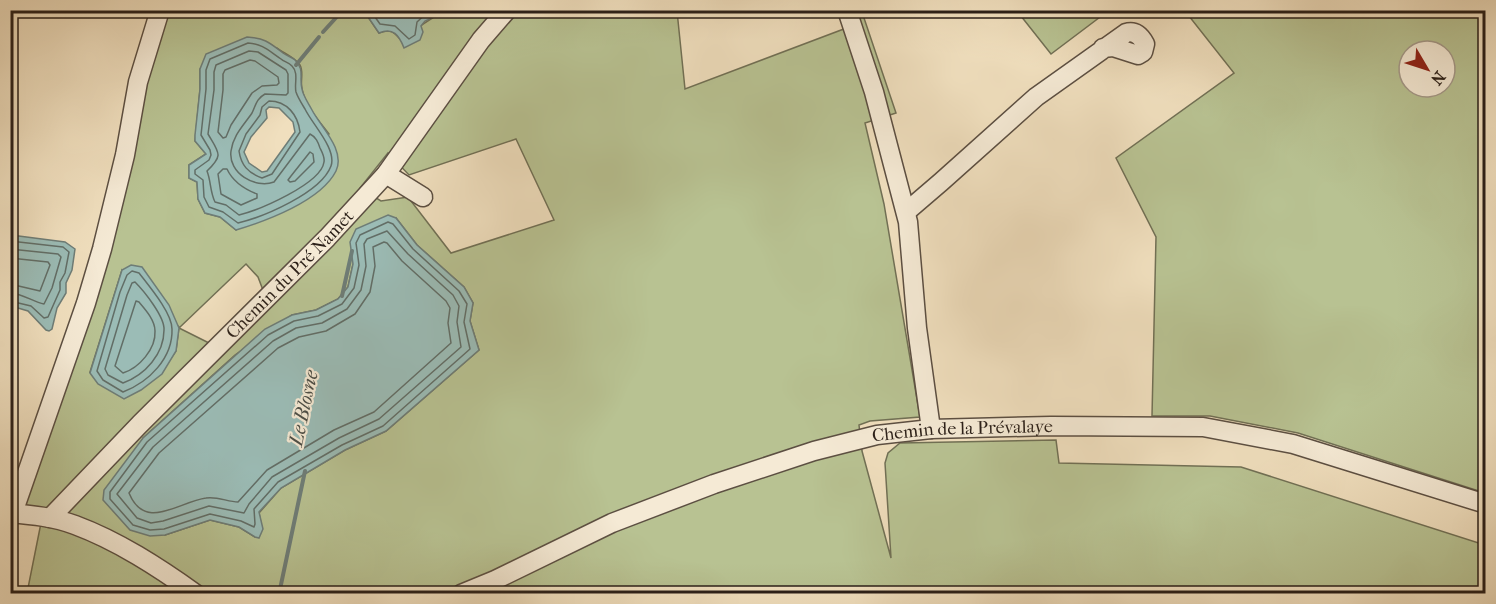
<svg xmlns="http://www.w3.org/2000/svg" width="1496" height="604" font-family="'IM FELL French Canon',serif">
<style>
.green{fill:#b8c292;stroke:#717055;stroke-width:1.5;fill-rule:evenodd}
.water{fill:#9bbcb6;stroke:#6e7d77;stroke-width:1.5;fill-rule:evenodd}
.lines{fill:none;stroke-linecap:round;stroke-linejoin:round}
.shore{stroke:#626e67;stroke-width:1.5}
.stream{stroke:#6e7d77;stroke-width:4}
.minor-casing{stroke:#5c4f42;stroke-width:21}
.minor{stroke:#f5ead5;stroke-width:18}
.labels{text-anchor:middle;stroke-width:4.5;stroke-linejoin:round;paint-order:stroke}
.street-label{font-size:18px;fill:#2a1f18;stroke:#f5ead5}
.water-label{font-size:20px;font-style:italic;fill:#4c4e47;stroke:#f5ead5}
</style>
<rect width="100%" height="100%" fill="#f0dfbe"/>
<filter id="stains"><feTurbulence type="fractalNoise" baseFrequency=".00333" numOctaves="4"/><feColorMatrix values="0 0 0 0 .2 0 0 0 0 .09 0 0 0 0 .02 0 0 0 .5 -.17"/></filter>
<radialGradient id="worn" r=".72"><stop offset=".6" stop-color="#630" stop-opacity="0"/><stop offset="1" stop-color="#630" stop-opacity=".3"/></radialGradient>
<!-- green -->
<g class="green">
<path d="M155 11H364L379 33C390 29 393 31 400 39L434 17 436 11H677L685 89 849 27 863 15 896 113 865 123 884 204 920 417 870 421 859 425 862 451 891 558 885 463 888 453 900 443 1056 440 1059 463 1241 467 1485 545V593L571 594C562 588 555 588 546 594L27 593 41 523 16 508 87 291ZM277 48C285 54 294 57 300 65 304 72 300 81 302 89 305 105 319 121 329 134L236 230 220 217 205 213 198 199 197 182 189 178V165L206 154 195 141 200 89V69ZM516 139 554 220 451 253 408 197 381 201 360 188 388 153 409 175ZM396 218 417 245 464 287 473 303 470 321 479 350 386 431 345 450 281 488 259 513 262 529 255 537 239 527 210 520 165 535 143 438 235 355 292 315 316 310 338 299 348 287 353 264ZM246 264 258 277 269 306 223 350 179 328ZM122 270 179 327 176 351 169 361 90 372Z"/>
<polygon points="1017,11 1108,11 1051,54"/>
<path d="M1185 11H1485V493L1298 433 1210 416H1152L1156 237 1116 158 1234 73ZM1409 51H1445V87H1409Z"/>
</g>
<!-- water -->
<g class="water">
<path d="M364 11H436L434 17 425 21 421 26 423 32 420 40 404 48C399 35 393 27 379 33Z"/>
<path d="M247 37C265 38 270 43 283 53 287 56 292 57 295 60 305 69 299 78 302 89 303 96 309 104 312 110 320 126 346 150 336 171 321 201 266 221 236 230L220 217 205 213 198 199 197 182 189 178V165L206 154 195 141V135L200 89V69L206 54ZM269 107 279 108 293 122 295 132 267 171 262 172 249 163 244 152 251 137 267 118 266 110Z"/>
<polygon points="388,215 396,218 417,245 464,287 473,303 470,321 479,350 386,431 345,450 281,488 259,512 263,529 259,538 255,537 239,527 210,520 165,535 150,536 130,530 103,500 104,490 143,438 265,329 292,315 316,310 338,299 348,287 353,264 350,242 356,229"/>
<polygon points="11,235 65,242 75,249 72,270 66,283 66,293 57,308 52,329 49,331 46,330 28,311 11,306"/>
<polygon points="131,265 142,267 169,305 179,328 176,351 162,374 141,390 124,399 98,384 90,373 122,270"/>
</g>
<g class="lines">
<!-- shore -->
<g class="shore">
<polyline points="370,10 380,24 395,26 409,39 415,35 417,22 430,10"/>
<path d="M248 43C263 44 269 51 281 59 284 62 289 62 292 66 299 73 294 84 296 92 298 98 302 104 305 109 312 124 337 149 331 166 321 193 263 217 238 223L223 212 209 207 204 197 203 180 195 174V170L209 160 211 155 210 150 201 135 206 89V70L210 59Z"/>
<path d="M249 51 258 52 286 70 288 74V93L286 95 265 94C256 99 256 105 252 113 244 125 233 135 231 151 228 173 255 189 274 182L310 134C316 137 318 142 320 148 322 152 325 157 324 162 321 184 259 210 239 215L226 205 215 202C210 192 211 181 207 171 224 155 219 153 208 134L214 90V72L216 65Z"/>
<polygon points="250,60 255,61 278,77 279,83 277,85 262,86 252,93 231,125 226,137 223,138 218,132 223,90 223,74 225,70"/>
<path d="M269 101C287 101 298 115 300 132L272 174 262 178C248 173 241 165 239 151L246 134 260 115 262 107Z"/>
<polygon points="310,152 313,154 314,162 295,181 290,182 288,180 291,176"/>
<path d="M223 169H227C233 182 244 189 257 194V198L241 205 221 194 218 174Z"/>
<polygon points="388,222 393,224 413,249 459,291 467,304 464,322 470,349 383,426 342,445 278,482 254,509 255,524 254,527 241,521 210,514 164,529 150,530 133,525 110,499 110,492 147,442 268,335 294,321 318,316 342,304 354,288 359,265 356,243 360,235"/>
<polygon points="387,231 408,254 453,295 459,306 457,322 461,347 379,419 339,438 272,477 249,504 244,513 209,506 163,521 151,523 137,518 117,494 153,447 273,341 296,328 322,323 347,309 361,290 366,266 364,244 367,239"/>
<polyline points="10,241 63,247 69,252 65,273 60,282 60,290 48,317 44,318 31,306 10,301"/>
<path d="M384 242 387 243 402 261 446 301 450 308 448 323 451 343 374 412 334 430 267 470 238 502C228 502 217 496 206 498 178 502 145 532 129 493L159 453 278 348 299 337 326 331 355 314 370 292 375 266 373 247Z"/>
<path d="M10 249 58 254 61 257 52 288 44 304C33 302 24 294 10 293"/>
<polyline points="10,258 48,262 50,265 40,291 10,284"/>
<path d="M132 271 139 273C149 286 172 313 172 329 173 358 149 382 123 392L103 380 97 371 120 292 127 275Z"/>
<path d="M135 282C144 291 165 317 164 330 164 354 145 375 123 383L108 375 105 369 127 295 132 283Z"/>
<path d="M136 301 139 302C145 309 155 320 155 331 156 349 139 368 123 373L115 366Z"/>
</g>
<!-- stream -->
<g class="stream">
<polyline points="323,32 343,10"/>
<polyline points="296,65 319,37"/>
<polyline points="342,296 352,251"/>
<polyline points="279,594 305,471"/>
</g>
<defs>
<g id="minor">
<polyline points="847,10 874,92 908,222 917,328 931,429"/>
<polyline points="386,174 423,197"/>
<path d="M906 212 941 182 1036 97 1126 33C1135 30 1141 36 1145 44L1143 52 1138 55 1113 47 1103 48"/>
<path d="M10 513C32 515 54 517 75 525 118 541 158 567 196 594"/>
<polyline points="13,513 86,303 102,249 125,155 138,82 160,10"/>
<path id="s1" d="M50 518 140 424 327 238 386 174 481 40 507 10"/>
<path id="s2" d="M461 594 495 580 612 523 714 484 814 451 877 435 931 429 1051 426 1203 427 1293 444 1486 504"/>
</g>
</defs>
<!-- minor casing -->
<use href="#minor" class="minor-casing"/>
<!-- minor -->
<use href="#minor" class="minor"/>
</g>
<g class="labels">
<!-- street labels -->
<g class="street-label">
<text dy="6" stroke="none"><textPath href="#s1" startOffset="342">Chemin du Pré Namet</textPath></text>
<text dy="6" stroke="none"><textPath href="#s2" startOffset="532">Chemin de la Prévalaye</textPath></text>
</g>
<!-- water labels -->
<g class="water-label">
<text transform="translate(303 408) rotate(-78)" y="7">Le Blosne</text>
</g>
</g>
<!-- margin -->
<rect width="1496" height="604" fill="none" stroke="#f0dfbe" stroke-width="36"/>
<rect x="12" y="12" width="1472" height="580" fill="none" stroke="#2a1f18" stroke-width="3"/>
<rect x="18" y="18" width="1460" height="568" fill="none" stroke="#2a1f18" stroke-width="1.5"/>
<!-- north arrow -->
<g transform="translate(1427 69) rotate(129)"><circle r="28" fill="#f5ead5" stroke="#a49989" stroke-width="1.5"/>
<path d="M0-4.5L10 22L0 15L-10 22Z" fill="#8f2418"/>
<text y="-9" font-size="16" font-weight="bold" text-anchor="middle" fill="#2a1f18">N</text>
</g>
<rect width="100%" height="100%" filter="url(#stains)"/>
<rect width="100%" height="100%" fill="url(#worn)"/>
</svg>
